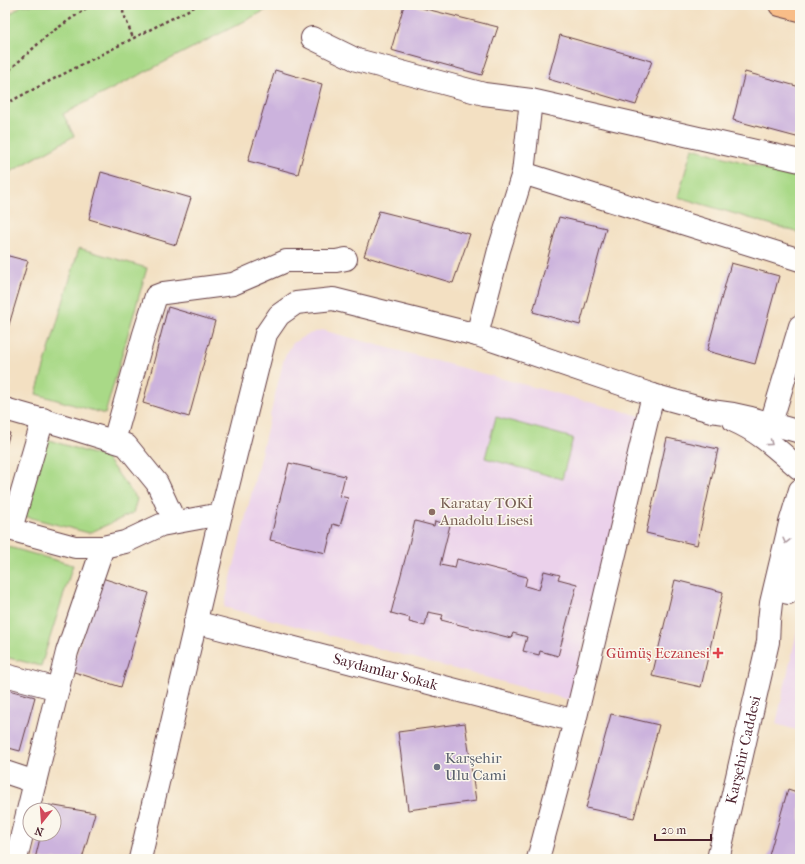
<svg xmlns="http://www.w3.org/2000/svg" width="805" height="864" font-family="'IM FELL French Canon',serif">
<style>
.built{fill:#ebd1eb}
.green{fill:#a9d987;stroke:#7a7c59}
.building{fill:#ccb3dd}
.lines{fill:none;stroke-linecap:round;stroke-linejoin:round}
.minor-casing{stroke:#633c42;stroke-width:24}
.major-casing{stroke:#633c42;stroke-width:24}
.path{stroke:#633c42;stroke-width:2.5;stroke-dasharray:3 3;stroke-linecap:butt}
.minor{stroke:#fff;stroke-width:22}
.major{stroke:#f8bd88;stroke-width:22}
.oneway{stroke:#ae9aa0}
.education-dot{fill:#8d6e63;stroke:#fbf7ec;stroke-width:1.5}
.health-dot{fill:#e0444e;stroke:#fbf7ec;stroke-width:1.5}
.worship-dot{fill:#6b7280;stroke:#fbf7ec;stroke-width:1.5}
.labels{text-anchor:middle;stroke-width:3;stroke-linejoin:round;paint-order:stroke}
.education-label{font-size:15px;fill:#785e54;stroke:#fbf7ec;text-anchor:start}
.health-label{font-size:15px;fill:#be3a42;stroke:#fbf7ec;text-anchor:end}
.street-label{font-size:15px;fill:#4a1f2b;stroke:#fbf7ec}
.worship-label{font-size:15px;fill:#5b616d;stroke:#fbf7ec;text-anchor:start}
</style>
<rect width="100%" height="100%" fill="#fbf7ec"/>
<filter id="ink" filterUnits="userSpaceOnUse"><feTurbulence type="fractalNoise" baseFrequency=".025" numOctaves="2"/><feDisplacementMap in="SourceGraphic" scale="8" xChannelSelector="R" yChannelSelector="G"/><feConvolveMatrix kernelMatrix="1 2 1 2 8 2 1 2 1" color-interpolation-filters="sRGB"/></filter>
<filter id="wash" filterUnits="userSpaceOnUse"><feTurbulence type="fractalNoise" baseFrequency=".012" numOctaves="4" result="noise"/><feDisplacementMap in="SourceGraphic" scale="16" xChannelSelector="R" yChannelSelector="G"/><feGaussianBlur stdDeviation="0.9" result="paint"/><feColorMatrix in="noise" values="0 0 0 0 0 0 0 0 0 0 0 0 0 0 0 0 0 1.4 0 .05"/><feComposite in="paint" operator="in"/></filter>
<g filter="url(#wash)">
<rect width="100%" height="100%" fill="#f3e0c2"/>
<!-- built -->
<g class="built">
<polygon points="322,330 641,416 570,700 224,607 284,358 293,343 306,335"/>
<polygon points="800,618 800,731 776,724"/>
</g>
<!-- green -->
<g class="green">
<polygon points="22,5 276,5 63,114 74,136 5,175 5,18"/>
<polygon points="692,148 800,178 800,233 678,197"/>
<polygon points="79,248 147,268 105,414 36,394"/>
<polygon points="496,417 573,438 562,479 485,458"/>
<polygon points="46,439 106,458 137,499 133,513 89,533 24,516"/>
<polygon points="5,546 73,565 41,666 5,657"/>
</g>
<g id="blocks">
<!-- building -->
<g class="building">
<polygon points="404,5 410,5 498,27 482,75 391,50"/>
<polygon points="560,35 652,61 636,105 548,79"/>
<polygon points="275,70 322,84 298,174 248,161"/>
<polygon points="745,72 800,87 800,138 733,120"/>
<polygon points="101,172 191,198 176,245 89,219"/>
<polygon points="379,211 470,234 453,283 364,256"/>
<polygon points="559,217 606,228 580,325 533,312"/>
<polygon points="5,255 28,261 5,338"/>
<polygon points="731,263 779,276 755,364 707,351"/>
<polygon points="168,307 215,321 189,417 143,403"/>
<polygon points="5,432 10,433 5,449"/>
<polygon points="667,438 718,449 697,545 646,533"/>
<polygon points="289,463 345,476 340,496 348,498 340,526 333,524 326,553 270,540"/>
<polygon points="415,521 434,526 435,521 450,525 440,565 455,568 457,559 527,577 525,586 539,590 544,571 560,575 558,579 577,584 558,656 540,651 539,655 523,651 527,637 513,633 511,638 441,620 443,615 428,612 425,626 409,622 410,618 391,613"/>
<polygon points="102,578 149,593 121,687 71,671"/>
<polygon points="675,580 723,592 701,687 652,676"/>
<polygon points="5,689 35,697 20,751 5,747"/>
<polygon points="611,714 659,725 634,818 586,808"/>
<polygon points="465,723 476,801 408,810 398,732"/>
<polygon points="788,789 800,793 800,859 768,859"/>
<polygon points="49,805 95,813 82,859 35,859 41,834 54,834 54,810 47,810"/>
</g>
</g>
</g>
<g filter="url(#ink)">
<use href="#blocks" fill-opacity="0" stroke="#633c42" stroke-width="1"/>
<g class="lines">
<defs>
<g id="minor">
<polyline points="312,38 357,60 484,94 531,100 800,161"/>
<polyline points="523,173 531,100"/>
<polyline points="477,335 499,250 523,173 800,260"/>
<polyline points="5,409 61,425 126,445 157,483 175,522"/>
<path d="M734 421C760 432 779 451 800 469"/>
<polyline points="771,423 800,326"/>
<polyline points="114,441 144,334 156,296 164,293 233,284 286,261 336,261 346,259"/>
<polyline points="5,528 75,547 103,547 125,542 161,525 221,514"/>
<polyline points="11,529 43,419"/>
<polyline points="788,593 797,561 800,553"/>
<path id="s1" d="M195 622 575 721"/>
<polyline points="5,675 58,689"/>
<polyline points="5,772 35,782"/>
<polyline points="16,859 67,652 103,547"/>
<polyline points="140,859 221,514 266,334 279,315 296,303 333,299 477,335 653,395 711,411 733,414 751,418 800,432"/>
<polyline points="538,859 575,721 653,395"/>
<path id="s2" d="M718 859 768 642 769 621 771 603 790 523 800 490"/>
</g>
<polyline id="major" points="780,5 800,10"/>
</defs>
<!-- minor casing -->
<use href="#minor" class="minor-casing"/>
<!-- major casing -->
<use href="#major" class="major-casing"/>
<!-- path -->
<g class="path">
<polyline points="125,5 123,12 133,38"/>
<polyline points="5,74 49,34 88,7 92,5"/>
<polyline points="5,104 198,5"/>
</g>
<!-- minor -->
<use href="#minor" class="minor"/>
<!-- major -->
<use href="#major" class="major"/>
</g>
<!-- one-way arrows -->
<defs><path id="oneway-chevron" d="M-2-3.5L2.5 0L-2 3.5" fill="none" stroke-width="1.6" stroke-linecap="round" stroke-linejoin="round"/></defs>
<g class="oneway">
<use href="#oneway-chevron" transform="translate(770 443) rotate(37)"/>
<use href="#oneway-chevron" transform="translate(786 541) rotate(104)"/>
</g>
</g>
<!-- markers -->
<circle class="education-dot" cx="432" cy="512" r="4"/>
<path class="health-dot" d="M716 647h4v4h4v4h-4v4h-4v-4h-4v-4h4z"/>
<circle class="worship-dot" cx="437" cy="767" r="4"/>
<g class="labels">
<!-- education labels -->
<g class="education-label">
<text x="440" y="508">Karatay TOKİ<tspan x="440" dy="17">Anadolu Lisesi</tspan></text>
</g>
<!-- health labels -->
<g class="health-label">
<text x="710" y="658">Gümüş Eczanesi</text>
</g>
<!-- street labels -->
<g class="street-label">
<text dy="5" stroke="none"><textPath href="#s1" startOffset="197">Saydamlar Sokak</textPath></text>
<text dy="5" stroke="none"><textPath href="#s2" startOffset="112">Karşehir Caddesi</textPath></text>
</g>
<!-- worship labels -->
<g class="worship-label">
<text x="445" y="763">Karşehir<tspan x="445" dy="17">Ulu Cami</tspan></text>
</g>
</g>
<!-- margin -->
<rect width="805" height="864" fill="none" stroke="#fbf7ec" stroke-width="20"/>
<!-- north arrow -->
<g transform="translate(42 822) rotate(197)"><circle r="19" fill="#fbf7ec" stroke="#b4a19f"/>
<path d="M0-3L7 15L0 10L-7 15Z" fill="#d1495b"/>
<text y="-6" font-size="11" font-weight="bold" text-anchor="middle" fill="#4a1f2b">N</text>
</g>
<!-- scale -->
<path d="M655 834v6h56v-6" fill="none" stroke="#4a1f2b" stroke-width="2"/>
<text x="661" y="834" font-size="12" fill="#4a1f2b" stroke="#fbf7ec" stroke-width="3" paint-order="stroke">20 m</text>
</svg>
